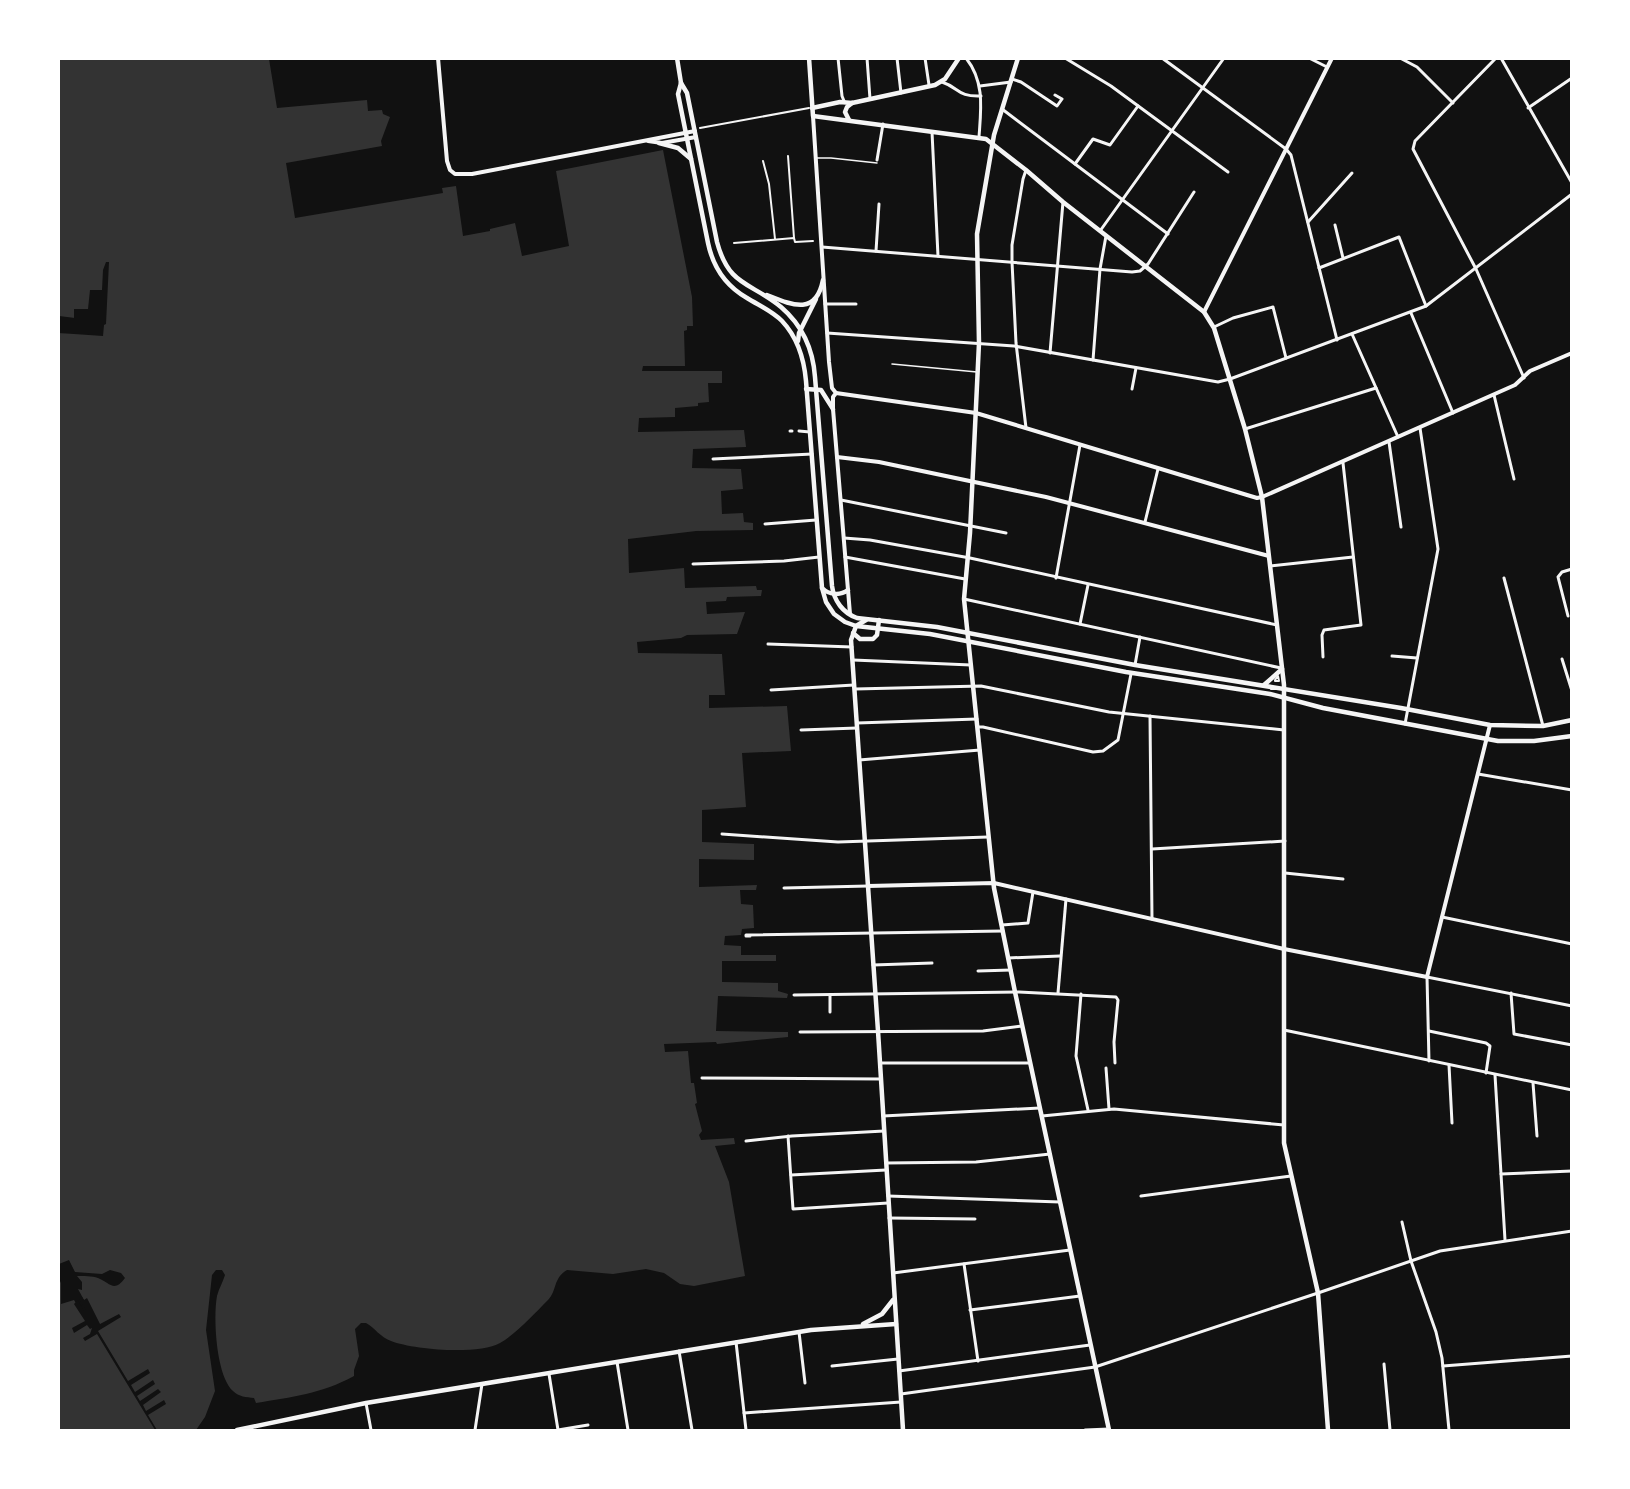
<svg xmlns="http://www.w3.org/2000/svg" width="1630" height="1489" font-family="Raleway,sans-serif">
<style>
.water{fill:#333}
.pier{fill:#111}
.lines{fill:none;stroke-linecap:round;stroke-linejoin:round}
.service{stroke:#f5f5f5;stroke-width:1.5}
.pedestrian{stroke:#f5f5f5;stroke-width:2}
.minor{stroke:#f5f5f5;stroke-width:3}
.tertiary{stroke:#f5f5f5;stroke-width:4}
.secondary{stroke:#f5f5f5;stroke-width:4.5}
.primary{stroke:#f5f5f5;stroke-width:4.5}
</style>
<rect width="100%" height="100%" fill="#111"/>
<!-- water -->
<path class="water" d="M59 59H269L277 108 367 100 368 111 382 110 383 114 390 117 381 141 382 146 286 163 295 218 443 193 442 188 456 186 463 236 490 231V229L515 223 522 256 569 246 556 171 663 150 692 297 693 326H687V330L684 331 685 366H643L642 371H722V383H708L709 402 698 403V406L675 408V417L639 418 638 432 744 430 746 447 693 449 692 468 741 469 743 489 721 491 722 514 743 513 744 522 753 523V530L696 531 628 539 629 573 684 568 685 588 756 586 757 590H762L761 596 727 597 726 601 706 602 707 614 745 612 737 634 687 635 681 638 637 642 638 653 722 654 725 695H709V708L787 706 791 751 742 753 746 807 702 810V842L754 844V860L699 859V887L757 885 756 890H740L741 904 753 905 754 928 742 929 741 935 725 936 724 945 741 946V955H776V961H722V982L778 983V991L788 994 787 998 718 996 716 1031 788 1032V1037L717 1044 716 1042 664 1044 665 1052 688 1051 691 1083H694L697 1103 695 1104 702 1131 699 1135 701 1140 734 1138 735 1144 715 1146 729 1182 745 1276 694 1286 680 1284 664 1273 646 1269 613 1274 567 1270C553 1278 557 1291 548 1300 534 1314 517 1333 500 1343 479 1355 414 1350 391 1341 380 1337 375 1328 366 1323H361L355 1329 359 1356 354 1370V1376C321 1394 292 1397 256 1403L254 1398C246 1397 239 1397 233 1391 216 1376 213 1317 217 1296 219 1288 223 1282 225 1275L222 1270H216L212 1275 206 1330 215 1391 205 1417 196 1430H59L58 1277 61 1283V1304L74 1300 83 1315 90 1311 78 1289 82 1290V1282L77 1276C83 1276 92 1276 98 1278 110 1283 114 1293 125 1278L121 1273 110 1270 102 1274 75 1272 69 1260 59 1264 58 333 74 334 75 318 59 316Z"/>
<!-- pier -->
<g class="pier">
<polygon points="106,262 109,262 106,324 104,325 103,336 74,334 74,309 88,309 90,290 102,290 103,270"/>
<polygon points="82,1297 84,1300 87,1298 100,1324 119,1314 121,1317 98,1331 128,1381 148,1369 150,1373 131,1385 135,1392 153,1380 155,1384 137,1396 140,1401 158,1389 161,1392 143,1405 146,1411 164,1400 166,1404 148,1415 157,1430 155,1430 97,1334 85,1341 83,1338 90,1334 92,1328 90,1329 87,1325 74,1333 72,1328 85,1321 74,1304 78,1300 84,1311 86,1310 79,1299"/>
</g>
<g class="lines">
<!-- service -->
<g class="service">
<polyline points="817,158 831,158 877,163"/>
<polyline points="892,364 977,372"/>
</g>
<!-- pedestrian -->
<g class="pedestrian">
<polyline points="700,128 809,108"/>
<polyline points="788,156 794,238"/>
<polyline points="763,161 769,184 775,239"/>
<polyline points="734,243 794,238 795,242 813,241"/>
<polygon points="1278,676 1279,681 1275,681 1275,680"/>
<polygon points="1271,688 1275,689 1276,689 1271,689"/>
</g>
<!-- minor -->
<g class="minor">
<polyline points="838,58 842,96 844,101"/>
<polyline points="867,58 870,99"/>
<polyline points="897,58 901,93"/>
<polyline points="925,58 929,85"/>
<path d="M966 58C985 82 981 109 979 137"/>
<polyline points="1065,58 1111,86 1228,172"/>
<polyline points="1162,58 1286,149 1291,155 1337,340"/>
<polyline points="1309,58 1327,67"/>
<polyline points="1400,58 1417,67 1453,103"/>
<polyline points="1496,58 1415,141 1413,149 1476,269 1524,378"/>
<polyline points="1501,58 1572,183"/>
<polyline points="1012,79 1021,82 1057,106 1062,99 1055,95"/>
<path d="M942 82C960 88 957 97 981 96"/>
<polyline points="980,86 1011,82"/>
<polyline points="1528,108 1572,78"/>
<polyline points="1002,109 1168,234"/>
<polyline points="932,132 938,256"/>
<polyline points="877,160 883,124"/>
<polyline points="1075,164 1093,139 1110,145 1138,106"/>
<polyline points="1308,222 1352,173"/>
<polyline points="1335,225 1343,258"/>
<polyline points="1100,231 1224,58"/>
<polyline points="822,247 1132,272 1140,271 1148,264 1194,192"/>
<polyline points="876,251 879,204"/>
<polyline points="1319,268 1399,237 1426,306"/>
<polyline points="825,304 856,304"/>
<polyline points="1411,313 1453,413"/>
<polyline points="1214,327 1233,318 1273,307 1286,358"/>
<polyline points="827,333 1014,346 1218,382 1230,379 1426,306 1572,194"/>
<polyline points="1352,334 1398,437"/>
<polyline points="1050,353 1063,202"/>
<polyline points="1093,360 1100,269 1106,236"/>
<polyline points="1132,389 1136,368"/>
<polyline points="1494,395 1514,479"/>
<polyline points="1026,428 1016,343 1012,262 1012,245 1023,179 1026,170"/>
<polyline points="1245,429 1376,388"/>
<polyline points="790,431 792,431"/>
<polyline points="799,431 810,432"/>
<polyline points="1389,442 1401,527"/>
<polyline points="713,459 812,454"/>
<polyline points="841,500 1006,533"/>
<polyline points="1145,522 1158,469"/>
<polyline points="765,524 816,520"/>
<polyline points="844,538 870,540 970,558 1277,625"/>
<polyline points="845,557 965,579"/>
<polyline points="693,564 784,561 819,557"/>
<polyline points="1270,566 1353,557"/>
<polyline points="1056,578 1080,445"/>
<polyline points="1504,578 1543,726"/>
<polyline points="964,599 1281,668"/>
<polyline points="1568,616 1558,577 1562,572 1572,569"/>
<polyline points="1080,624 1088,585"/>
<polyline points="768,644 852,647"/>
<polyline points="1392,656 1417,658"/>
<polyline points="1323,657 1322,635 1324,630 1361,625 1343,463"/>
<polyline points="1562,659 1572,691"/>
<polyline points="853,660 971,665"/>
<polyline points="1135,665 1140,637"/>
<polyline points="855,689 981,686 1109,712 1284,730"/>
<polyline points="771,690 854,685"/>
<polyline points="1150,716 1152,919"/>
<polyline points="857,723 977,719"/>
<polyline points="1405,724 1438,549 1420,428"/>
<polyline points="978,727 983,727 1093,752 1103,751 1118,740 1131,674"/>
<polyline points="801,730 857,728"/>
<polyline points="859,760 980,750"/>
<polyline points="1478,774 1572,790"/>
<polyline points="722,834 838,842 988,837"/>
<polyline points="1152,849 1285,841"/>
<polyline points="1285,873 1343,879"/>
<polyline points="784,888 868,886"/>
<polyline points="1442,917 1572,944"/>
<polyline points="1002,925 1028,923 1033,892"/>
<polyline points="750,935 750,936 746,936 746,935 1003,931"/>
<polyline points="1008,958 1060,956"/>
<polyline points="873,965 932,963"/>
<polyline points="978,971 1011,970"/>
<polyline points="1058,993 1066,899"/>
<polyline points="1511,993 1514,1034 1572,1045"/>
<polyline points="1081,994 1076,1056 1088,1110"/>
<polyline points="794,995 1019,992 1116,997 1118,1000 1114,1042 1115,1063"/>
<polyline points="830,995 830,1012"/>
<polyline points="1284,1030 1572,1090"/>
<polyline points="1429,1031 1486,1043 1490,1046 1486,1073"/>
<polyline points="800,1032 983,1031 1022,1026"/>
<polyline points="1429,1061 1427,977 1572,1006"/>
<polyline points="880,1063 1030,1063"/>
<polyline points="1449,1065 1452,1123"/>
<polyline points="1106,1068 1109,1109"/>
<polyline points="1495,1075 1505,1240"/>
<polyline points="702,1078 881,1079"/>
<polyline points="1533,1083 1537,1136"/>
<polyline points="883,1116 1040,1108"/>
<polyline points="1042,1116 1114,1109 1284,1125"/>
<polyline points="788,1136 793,1209 888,1203"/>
<polyline points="746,1141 792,1136 884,1131"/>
<polyline points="886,1163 976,1162 1050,1154"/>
<polyline points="1501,1174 1572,1171"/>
<polyline points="791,1175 886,1170"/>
<polyline points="888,1196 1060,1202"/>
<polyline points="1141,1196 1291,1176"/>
<polyline points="889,1218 975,1219"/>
<polyline points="1402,1222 1411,1261 1436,1332 1442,1358 1449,1430"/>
<polyline points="964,1264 978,1361"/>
<polyline points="893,1273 1070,1250"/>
<polyline points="970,1310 1080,1296"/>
<polyline points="799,1332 805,1383"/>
<polyline points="736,1342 746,1430"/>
<polyline points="679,1351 692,1430"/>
<polyline points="617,1362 628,1430"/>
<polyline points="1384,1364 1390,1430"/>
<polyline points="832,1366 898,1359"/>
<polyline points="1443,1366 1572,1356"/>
<polyline points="899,1371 1090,1345"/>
<polyline points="549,1374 558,1430"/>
<polyline points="901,1394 1095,1367 1318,1293 1440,1251 1572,1231"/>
<polyline points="366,1403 371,1430"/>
<polyline points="744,1413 901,1402"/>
<polyline points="475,1430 482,1384"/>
<polyline points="558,1430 588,1425"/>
<polyline points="1085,1430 1109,1429"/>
</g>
<!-- tertiary -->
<g class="tertiary">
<polyline points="438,58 447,161 450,170 455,174 472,174 695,131"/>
<polyline points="813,116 829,362 832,388 836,393 833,397 833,409 850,614"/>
<polyline points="648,141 662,143 696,137"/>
<polyline points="1204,312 1332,58"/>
<polyline points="836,393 976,413 1257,498 1262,497 1515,385 1530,371 1572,353"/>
<polyline points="837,457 879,462 1046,497 1269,556"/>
<polyline points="868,886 994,883 1284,949 1427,977 1490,725"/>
</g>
<!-- secondary -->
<g class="secondary">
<polyline points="809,58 813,116 986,139 1026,170 1063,202 1204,312 1214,328 1245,429 1262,497 1284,685 1284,1143 1318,1293 1328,1430"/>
<polyline points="1018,58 994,135 977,234 979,343 970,533 964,599 994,888 1015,992 1109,1430"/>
<polyline points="812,108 840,102 852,103 935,85 945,79 959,58"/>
<polyline points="849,120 845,112 847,107 852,103"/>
<polyline points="866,620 856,626 851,640 878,1031 903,1430"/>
<polyline points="863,1324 882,1314 893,1300"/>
<polyline points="237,1430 366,1403 811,1330 896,1324"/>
</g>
<!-- primary -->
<g class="primary">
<path d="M677 58 681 83 678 94 708 243C713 267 726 286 747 298 760 306 772 311 782 321 798 338 804 358 806 381L822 588 826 602 834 614 845 622 856 626 930 634 1126 672 1270 694 1323 708 1498 741H1534L1572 736"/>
<path d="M681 83 687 93 717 242C729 287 751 282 781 307 802 325 813 349 815 377L832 586C834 601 843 613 857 618L937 627 1135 665 1401 708 1490 725 1543 726 1572 720"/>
<polyline points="659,143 678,148 691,159"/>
<path d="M767 295C792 305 816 316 823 280"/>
<polyline points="798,341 799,333 816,299"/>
<polyline points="806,389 821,390 833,409"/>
<path d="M822 588C829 595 840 596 848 590"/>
<polyline points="853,633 860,639 873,639 877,635 879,620"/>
<polyline points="1264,685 1282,669"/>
</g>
</g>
<!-- border -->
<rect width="1630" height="1489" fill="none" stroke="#ffffff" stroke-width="120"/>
</svg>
